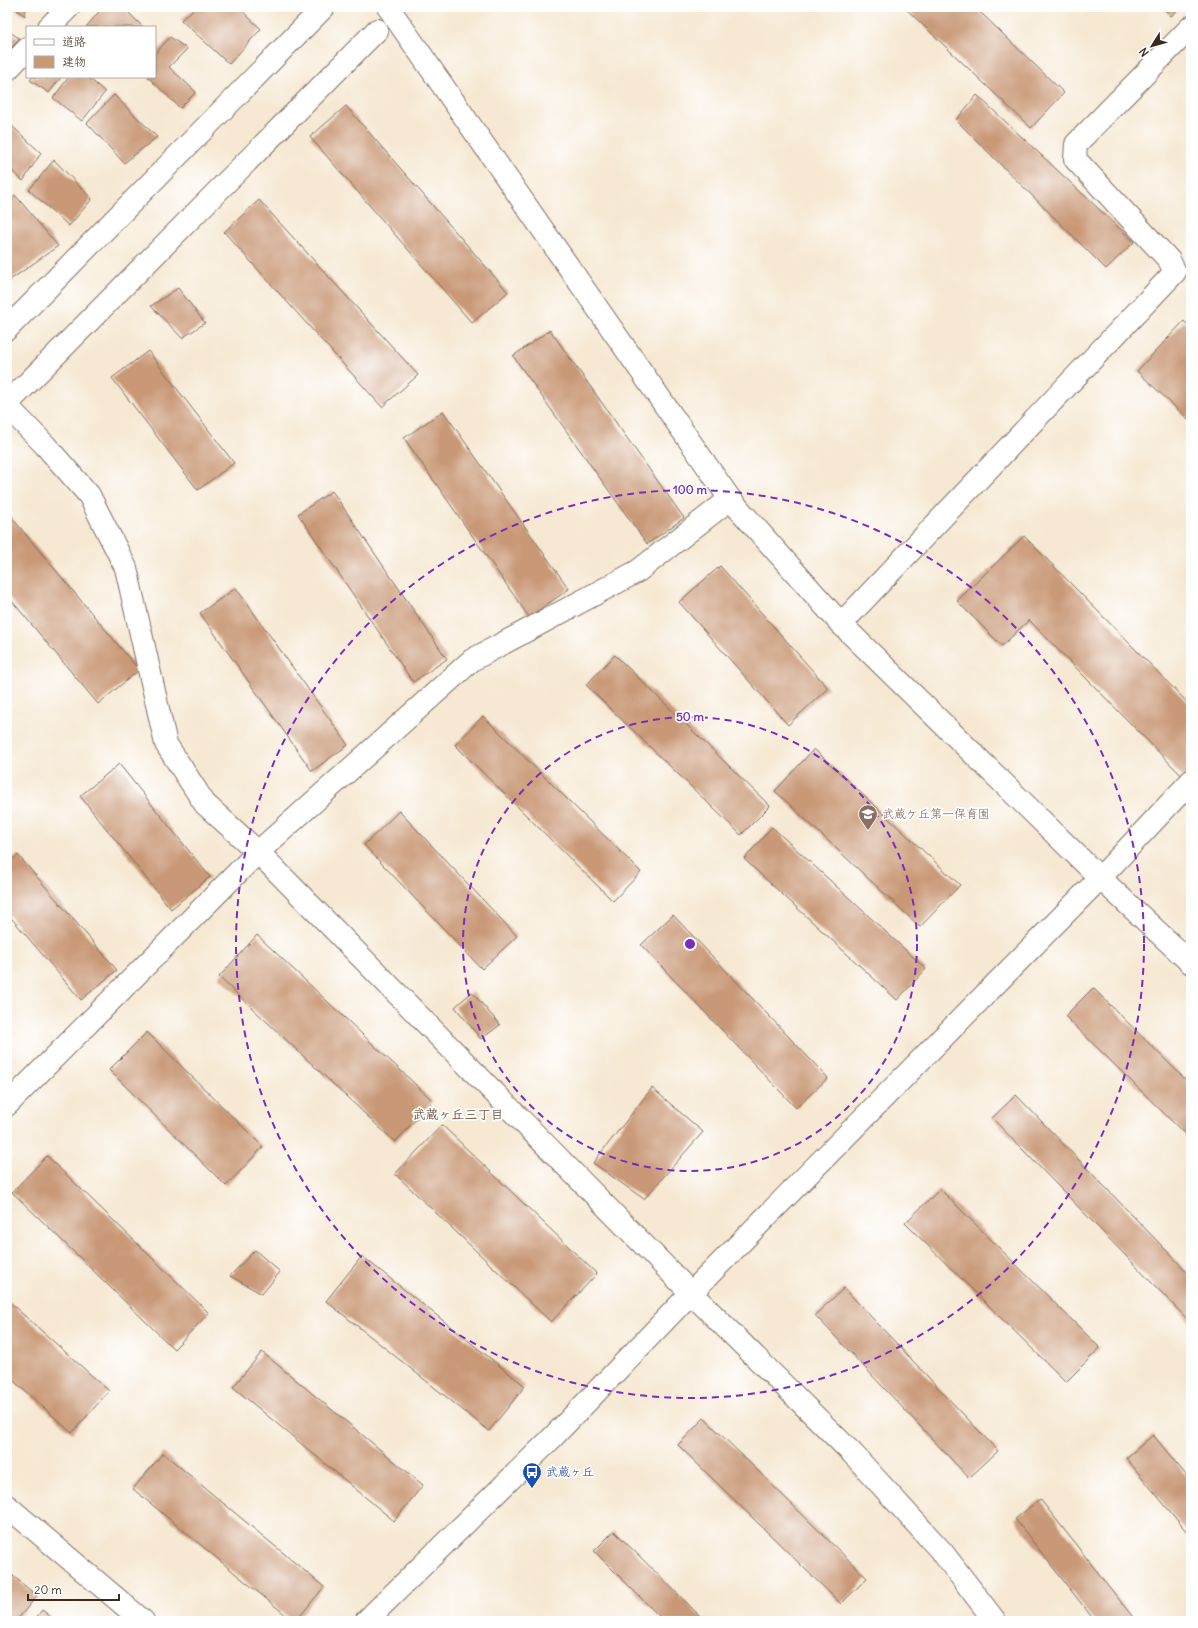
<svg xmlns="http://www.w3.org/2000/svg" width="1198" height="1628" font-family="Delius,'Klee One',sans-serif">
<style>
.building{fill:#c99977}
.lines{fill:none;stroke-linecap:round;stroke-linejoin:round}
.minor-casing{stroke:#7c6c5d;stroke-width:24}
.tertiary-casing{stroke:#7c6c5d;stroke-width:24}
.minor{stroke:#fff;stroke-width:22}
.tertiary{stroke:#fff;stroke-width:22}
.ring{fill:none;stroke:#7b2cbf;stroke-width:2;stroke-dasharray:7 5}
.labels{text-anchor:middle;stroke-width:3.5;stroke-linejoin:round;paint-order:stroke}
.education-label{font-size:12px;fill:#785e54;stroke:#fff;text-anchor:start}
.transit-label{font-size:12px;fill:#164399;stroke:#fff;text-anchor:start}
.neighbourhood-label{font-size:13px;font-weight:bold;fill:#6d513d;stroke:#fff}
.centre{fill:#7b2cbf;stroke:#fff;stroke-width:2}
.ring-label{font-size:12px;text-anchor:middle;font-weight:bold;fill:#7b2cbf;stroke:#fff;stroke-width:3.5;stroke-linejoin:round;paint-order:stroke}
</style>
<rect width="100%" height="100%" fill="#fff"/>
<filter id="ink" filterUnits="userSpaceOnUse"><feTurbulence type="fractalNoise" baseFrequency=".025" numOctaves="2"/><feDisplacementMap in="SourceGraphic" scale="8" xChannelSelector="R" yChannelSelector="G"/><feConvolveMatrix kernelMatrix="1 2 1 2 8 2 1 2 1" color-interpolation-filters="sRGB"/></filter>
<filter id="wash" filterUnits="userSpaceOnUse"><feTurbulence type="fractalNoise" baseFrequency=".012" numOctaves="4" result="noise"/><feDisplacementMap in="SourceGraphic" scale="16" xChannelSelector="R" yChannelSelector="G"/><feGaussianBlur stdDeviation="0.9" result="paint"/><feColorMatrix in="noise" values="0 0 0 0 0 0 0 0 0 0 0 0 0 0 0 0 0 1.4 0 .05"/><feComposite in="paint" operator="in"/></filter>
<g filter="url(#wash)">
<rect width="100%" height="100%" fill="#f6e8d2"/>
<g id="blocks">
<!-- building -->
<g class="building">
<polygon points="13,7 28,7 24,12 25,16"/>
<polygon points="103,7 123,7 143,27 86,27"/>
<polygon points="196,7 238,7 261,29 229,64 181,20"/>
<polygon points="904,7 975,7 1064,93 1031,128"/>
<polygon points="1162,7 1181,7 1171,16"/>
<polygon points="7,30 20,39 7,52"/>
<polygon points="170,37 187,49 169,67 196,92 180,108 148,77 155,77 155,54"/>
<polygon points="33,77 61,77 49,93 30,80"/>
<polygon points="69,77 88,77 105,92 82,121 53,98"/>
<polygon points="114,95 157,137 124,163 87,123"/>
<polygon points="977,95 1134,242 1106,269 956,120"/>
<polygon points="346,106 508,292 472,323 310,137"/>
<polygon points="12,126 41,153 23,181 7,166 7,133"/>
<polygon points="54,160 92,199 69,226 29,190"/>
<polygon points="15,195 58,246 10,280 7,277 7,204"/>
<polygon points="259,200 418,375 382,407 224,232"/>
<polygon points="178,288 205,323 182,338 151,306"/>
<polygon points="1184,321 1191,328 1191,422 1137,371"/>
<polygon points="550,330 684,518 647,544 513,356"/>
<polygon points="148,351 234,463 198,490 112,378"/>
<polygon points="443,411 569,589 529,617 404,438"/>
<polygon points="332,491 447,659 413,682 298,514"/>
<polygon points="7,512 139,670 98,704 7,595"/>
<polygon points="1024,536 1191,706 1191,781 1189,783 1029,620 1002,646 957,601"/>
<polygon points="720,566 828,688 788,725 679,602"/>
<polygon points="236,588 348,745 312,771 200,613"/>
<polygon points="615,655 770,806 741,835 586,685"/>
<polygon points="483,716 641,872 613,901 455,745"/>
<polygon points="814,749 960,885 920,927 775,791"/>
<polygon points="119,764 210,877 171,909 80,796"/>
<polygon points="399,811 517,936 482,969 364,845"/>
<polygon points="772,827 926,969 897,1000 744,859"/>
<polygon points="18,855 117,970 81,1000 7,913 7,864"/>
<polygon points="673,915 828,1078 796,1108 641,945"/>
<polygon points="257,935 433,1101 395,1142 219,977"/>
<polygon points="1093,988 1191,1085 1191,1140 1065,1016"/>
<polygon points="472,992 500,1025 481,1039 455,1007"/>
<polygon points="147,1032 263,1147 226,1186 109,1070"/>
<polygon points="652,1088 703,1132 644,1199 593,1163"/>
<polygon points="1016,1095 1191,1276 1191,1323 992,1118"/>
<polygon points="442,1125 597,1274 551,1322 395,1174"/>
<polygon points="47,1156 209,1313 174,1349 12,1192"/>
<polygon points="940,1189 1100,1348 1066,1382 905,1223"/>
<polygon points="255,1250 280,1272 262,1294 230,1276"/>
<polygon points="362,1256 525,1386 489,1431 326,1301"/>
<polygon points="844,1288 998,1451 969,1478 815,1315"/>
<polygon points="7,1300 109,1391 72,1433 7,1375"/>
<polygon points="262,1352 423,1485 394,1521 233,1387"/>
<polygon points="704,1418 867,1578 841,1604 678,1445"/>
<polygon points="1153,1435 1191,1481 1191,1537 1126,1458"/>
<polygon points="163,1453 324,1587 296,1621 293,1621 133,1489"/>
<polygon points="1040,1499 1136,1621 1095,1621 1015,1519"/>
<polygon points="614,1531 705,1621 664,1621 594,1551"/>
<polygon points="7,1571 37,1596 16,1621 7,1621"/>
<polygon points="42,1610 56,1621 34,1621"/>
</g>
</g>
</g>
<g filter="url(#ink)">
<use href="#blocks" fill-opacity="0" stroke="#7c6c5d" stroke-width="1"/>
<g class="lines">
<defs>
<g id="minor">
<polyline points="388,7 730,499 841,624 1100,878 1191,963"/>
<polyline points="49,27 69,7"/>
<polyline points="7,70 27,49"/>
<polyline points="7,404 377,30"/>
<polyline points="7,406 45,445 89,495 126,568 166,744 205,804 258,852 691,1293 853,1454 943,1553 995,1621"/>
<polyline points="841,624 1175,272 1169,260 1075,159 1076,144 1191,27"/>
<polyline points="7,1105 258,852 472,660 638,571 730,499"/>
</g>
<g id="tertiary">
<polyline points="7,329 324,7"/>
<polyline points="7,1506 143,1621"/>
<polyline points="366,1621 552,1438 691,1293 1100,878 1191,781"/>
</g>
</defs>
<!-- minor casing -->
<use href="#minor" class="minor-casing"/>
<!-- tertiary casing -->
<use href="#tertiary" class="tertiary-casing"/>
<!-- minor -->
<use href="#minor" class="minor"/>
<!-- tertiary -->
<use href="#tertiary" class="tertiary"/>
</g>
</g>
<!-- distance rings -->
<g class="ring">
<circle cx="690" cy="944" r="227"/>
<circle cx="690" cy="944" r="454"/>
</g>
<!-- icons -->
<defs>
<symbol id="school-pin" viewBox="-11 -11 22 30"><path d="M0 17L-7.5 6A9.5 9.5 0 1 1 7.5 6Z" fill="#8d6e63" stroke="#fff"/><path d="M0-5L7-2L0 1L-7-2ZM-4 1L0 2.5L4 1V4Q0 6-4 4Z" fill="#fff"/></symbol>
<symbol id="bus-pin" viewBox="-11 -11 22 30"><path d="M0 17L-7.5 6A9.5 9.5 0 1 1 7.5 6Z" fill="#1a4fb4" stroke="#fff"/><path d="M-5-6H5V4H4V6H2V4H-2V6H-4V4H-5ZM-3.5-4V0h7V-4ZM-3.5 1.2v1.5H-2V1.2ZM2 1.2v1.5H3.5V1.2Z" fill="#fff"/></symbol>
</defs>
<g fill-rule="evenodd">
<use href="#school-pin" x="857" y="803" width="22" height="30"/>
<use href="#bus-pin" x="521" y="1461" width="22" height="30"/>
</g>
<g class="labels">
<!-- education labels -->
<g class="education-label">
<text x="882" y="818">武蔵ケ丘第一保育園</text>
</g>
<!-- transit labels -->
<g class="transit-label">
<text x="546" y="1476">武蔵ヶ丘</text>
</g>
<!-- neighbourhood labels -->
<g class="neighbourhood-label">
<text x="458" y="1119">武蔵ヶ丘三丁目</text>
</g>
</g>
<circle cx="690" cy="944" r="6" class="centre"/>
<g class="ring-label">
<text x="690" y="494">100 m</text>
<text x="690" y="721">50 m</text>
</g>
<!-- margin -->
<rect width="1198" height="1628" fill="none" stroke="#fff" stroke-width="24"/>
<!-- legend -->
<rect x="26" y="26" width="130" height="52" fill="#ffffff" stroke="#b1aaa5"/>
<rect x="34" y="39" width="20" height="6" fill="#ffffff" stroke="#b1aaa5"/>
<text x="62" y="46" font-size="12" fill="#3b2a1e">道路</text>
<rect x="34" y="56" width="20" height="12" fill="#c99977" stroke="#b1aaa5"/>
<text x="62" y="66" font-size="12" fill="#3b2a1e">建物</text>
<!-- north arrow -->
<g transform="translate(1152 46) rotate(233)" stroke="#ffffff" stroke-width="3" paint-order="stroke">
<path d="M0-3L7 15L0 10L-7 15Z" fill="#3b2a1e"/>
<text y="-6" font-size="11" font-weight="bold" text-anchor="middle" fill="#3b2a1e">N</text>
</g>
<!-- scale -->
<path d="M28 1594v6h91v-6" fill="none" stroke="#3b2a1e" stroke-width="2"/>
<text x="34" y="1594" font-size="12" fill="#3b2a1e" stroke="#ffffff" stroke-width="3" paint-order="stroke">20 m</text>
</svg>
